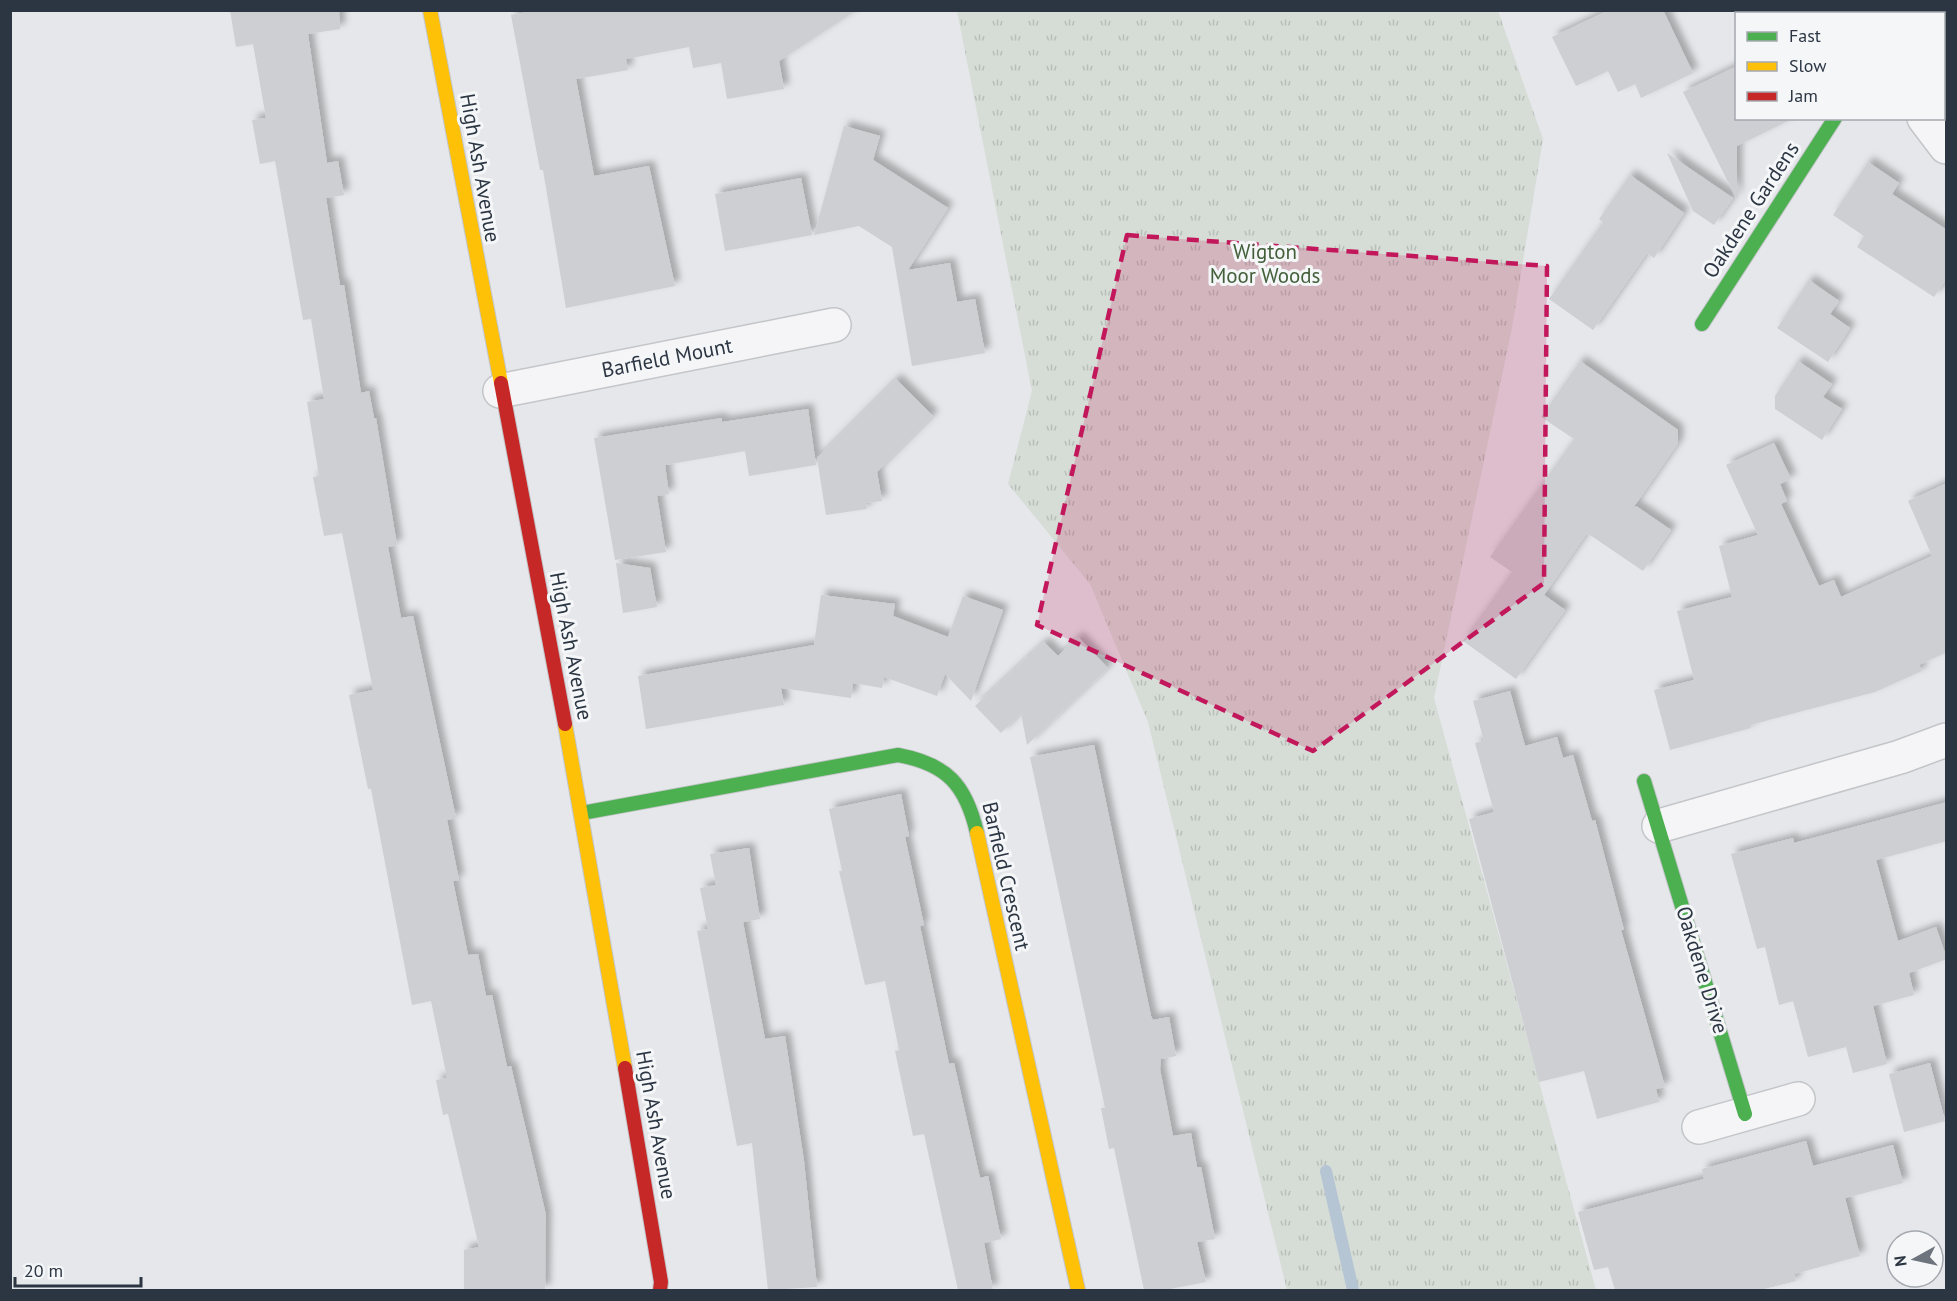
<svg xmlns="http://www.w3.org/2000/svg" width="1957" height="1301" font-family="'PT Sans',sans-serif">
<style>
.park{fill:url(#park-tufts)}
.lines{fill:none;stroke-linecap:round;stroke-linejoin:round}
.stream{stroke:#b5c5d4;stroke-width:12}
.building{fill:#cdcfd2;filter:url(#shadow)}
.street-casing{stroke:#c3c5c8;stroke-width:36}
.fast-casing{stroke:#c3c5c8;stroke-width:16}
.slow-casing{stroke:#c3c5c8;stroke-width:16}
.jam-casing{stroke:#c3c5c8;stroke-width:16}
.street{stroke:#f5f5f7;stroke-width:33}
.fast{stroke:#4caf50;stroke-width:14}
.slow{stroke:#ffc107;stroke-width:14}
.jam{stroke:#c62828;stroke-width:14}
.marked{fill:#c2185b;fill-opacity:0.2;stroke:#c2185b;stroke-width:4.5;stroke-dasharray:12 8;stroke-linejoin:round}
.labels{text-anchor:middle;stroke-width:6;stroke-linejoin:round;paint-order:stroke}
.street-label{font-size:21px;fill:#2c3643;stroke:#f4f6f8}
.park-label{font-size:21px;fill:#435f3a;stroke:#f4f6f8}
</style>
<defs>
<pattern id="park-tufts" width="24" height="20" patternUnits="userSpaceOnUse" patternTransform="scale(1.5)"><rect width="24" height="20" fill="#d6ddd6"/><path d="M3 7l-1-3M5 7V3M7 7l1-3M15 17l-1-3M17 17v-4M19 17l1-3" fill="none" stroke="#b8beb9"/></pattern>
<filter id="shadow"><feDropShadow dx="5.5" dy="-5.5" stdDeviation="3" flood-color="#0004"/></filter>
</defs>
<rect width="100%" height="100%" fill="#e5e7ea"/>
<!-- park -->
<polygon class="park" points="957,11 1498,11 1543,139 1512,328 1434,698 1596,1290 1287,1290 1148,722 1090,584 1008,484 1032,391"/>
<g class="lines">
<!-- stream -->
<polyline class="stream" points="1326,1171 1353,1290"/>
</g>
<!-- building -->
<g class="building">
<polygon points="230,10 339,10 340,29 308,34 327,163 338,161 344,195 326,198 340,285 344,285 361,393 369,391 374,418 376,418 397,545 388,547 401,618 413,616 456,818 447,820 459,880 453,881 468,955 478,954 486,996 492,995 507,1067 511,1066 546,1215 545,1290 464,1290 464,1250 479,1247 448,1114 443,1115 436,1080 447,1078 431,1001 412,1005 371,789 368,789 349,695 373,690 342,533 324,536 313,477 319,476 307,402 324,399 311,319 303,320 275,161 260,164 252,120 266,118 253,44 236,47"/>
<polygon points="537,10 857,10 779,61 784,89 727,99 721,63 693,68 689,47 626,59 628,70 576,79 594,176 649,166 675,286 566,308 543,170 540,170 511,15"/>
<polygon points="1609,10 1663,10 1693,73 1641,98 1635,84 1618,92 1608,71 1576,86 1552,37"/>
<polygon points="1737,66 1737,118 1794,118 1737,146 1737,200 1683,92"/>
<polygon points="844,126 880,136 873,160 948,208 908,270 950,263 957,302 975,299 985,353 912,366 892,247 859,226 814,235"/>
<polygon points="1667,153 1733,198 1714,225 1693,211"/>
<polygon points="1868,162 1899,183 1892,194 1947,230 1947,278 1934,297 1857,247 1864,236 1833,215"/>
<polygon points="1630,175 1684,213 1654,258 1647,253 1593,330 1549,299 1603,222 1599,219"/>
<polygon points="801,178 812,235 725,251 715,194"/>
<polygon points="1809,280 1839,301 1830,314 1850,328 1828,362 1777,328"/>
<polygon points="1580,361 1678,430 1678,443 1633,508 1636,506 1671,530 1643,571 1587,533 1544,595 1565,610 1516,679 1463,641 1512,572 1490,557 1574,439 1541,417"/>
<polygon points="1798,361 1832,384 1823,397 1842,409 1822,440 1775,409 1775,396"/>
<polygon points="896,379 933,416 877,472 882,501 866,503 867,509 826,515 817,458"/>
<polygon points="808,409 816,465 749,476 745,451 665,465 669,494 657,496 666,552 615,560 594,438 722,418 722,422"/>
<polygon points="1774,443 1791,479 1780,484 1787,501 1781,504 1819,586 1834,580 1841,597 1932,556 1908,501 1947,483 1947,652 1919,665 1922,671 1875,692 1750,725 1751,728 1670,750 1654,690 1694,680 1677,611 1732,597 1719,546 1758,535 1726,465"/>
<polygon points="616,563 650,568 657,607 623,613"/>
<polygon points="821,595 895,604 893,616 948,637 963,596 1003,610 971,701 945,674 937,696 884,677 882,688 853,683 851,698 781,688 784,705 646,729 638,676 814,645"/>
<polygon points="1078,637 1108,668 1027,745 1021,713 1001,733 975,706 1044,642 1058,656"/>
<polygon points="1510,691 1525,746 1557,737 1563,758 1573,755 1592,821 1595,820 1624,930 1621,930 1665,1087 1656,1089 1659,1102 1597,1119 1584,1071 1539,1082 1469,819 1494,812 1475,743 1484,741 1473,701"/>
<polygon points="1094,745 1151,1016 1153,1020 1169,1017 1176,1056 1161,1059 1160,1069 1173,1136 1191,1133 1197,1167 1201,1167 1215,1239 1197,1242 1206,1282 1165,1290 1144,1290 1114,1148 1109,1149 1101,1108 1105,1108 1030,757"/>
<polygon points="901,794 909,836 905,837 924,925 920,926 949,1064 954,1063 980,1178 988,1176 1001,1239 984,1243 993,1290 958,1290 924,1134 913,1136 895,1051 899,1050 885,981 865,985 839,871 842,871 829,809"/>
<polygon points="1947,802 1947,841 1876,860 1898,941 1936,927 1947,959 1909,973 1914,995 1873,1006 1887,1064 1853,1073 1846,1047 1808,1057 1793,1001 1779,1005 1765,947 1757,949 1731,854 1793,838 1794,843"/>
<polygon points="749,848 760,919 743,922 765,1039 785,1036 804,1161 817,1287 768,1290 752,1143 737,1146 697,931 708,929 700,888 716,885 710,854"/>
<polygon points="1930,1063 1945,1121 1904,1132 1889,1074"/>
<polygon points="1806,1141 1813,1166 1893,1145 1903,1183 1845,1198 1860,1256 1794,1274 1796,1281 1760,1290 1615,1290 1608,1267 1594,1270 1578,1212 1704,1179 1702,1169"/>
</g>
<g class="lines">
<defs>
<g id="street">
<polyline points="1776,10 1780,14"/>
<polyline points="1924,118 1946,147"/>
<polyline points="500,391 834,325"/>
<polyline points="1659,826 1900,757 1946,740"/>
<polyline points="1699,1127 1798,1099"/>
</g>
<g id="fast">
<polyline points="1702,324 1835,118"/>
<polyline points="1644,781 1745,1114"/>
<path d="M582 813 898 755C947 764 966 785 977 833"/>
</g>
<g id="slow">
<polyline points="430,10 501,383"/>
<polyline points="565,724 625,1068"/>
<polyline points="977,833 1078,1290"/>
</g>
<g id="jam">
<polyline points="501,383 565,724"/>
<polyline points="625,1068 661,1282 660,1290"/>
</g>
</defs>
<!-- street casing -->
<use href="#street" class="street-casing"/>
<!-- fast casing -->
<use href="#fast" class="fast-casing"/>
<!-- slow casing -->
<use href="#slow" class="slow-casing"/>
<!-- jam casing -->
<use href="#jam" class="jam-casing"/>
<!-- street -->
<use href="#street" class="street"/>
<!-- fast -->
<use href="#fast" class="fast"/>
<!-- slow -->
<use href="#slow" class="slow"/>
<!-- jam -->
<use href="#jam" class="jam"/>
</g>
<!-- marked area -->
<path class="marked" d="M1127 235 1547 266 1544 583 1313 751 1037 625Z"/>
<g class="labels">
<!-- street labels -->
<g class="street-label">
<text transform="translate(480 168) rotate(80)" y="7">High Ash Avenue</text>
<text transform="translate(1751 210) rotate(-57)" y="7">Oakdene Gardens</text>
<text transform="translate(667 358) rotate(-11)" y="7">Barfield Mount</text>
<text transform="translate(571 646) rotate(79)" y="7">High Ash Avenue</text>
<text transform="translate(1006 876) rotate(77)" y="7">Barfield Crescent</text>
<text transform="translate(1702 970) rotate(73)" y="7">Oakdene Drive</text>
<text transform="translate(656 1125) rotate(80)" y="7">High Ash Avenue</text>
</g>
<!-- park labels -->
<g class="park-label">
<text x="1265" y="259">Wigton<tspan x="1265" dy="24">Moor Woods</tspan></text>
</g>
</g>
<!-- border -->
<rect width="1957" height="1301" fill="none" stroke="#2c3643" stroke-width="24"/>
<!-- legend -->
<rect x="1735" y="12" width="210" height="108" fill="#f4f6f8" stroke="#a4a9b0" stroke-width="1.5"/>
<rect x="1747" y="32" width="30" height="9" fill="#4caf50" stroke="#a4a9b0" stroke-width="1.5"/>
<text x="1789" y="42" font-size="18" fill="#2c3643">Fast</text>
<rect x="1747" y="62" width="30" height="9" fill="#ffc107" stroke="#a4a9b0" stroke-width="1.5"/>
<text x="1789" y="72" font-size="18" fill="#2c3643">Slow</text>
<rect x="1747" y="92" width="30" height="9" fill="#c62828" stroke="#a4a9b0" stroke-width="1.5"/>
<text x="1789" y="102" font-size="18" fill="#2c3643">Jam</text>
<!-- north arrow -->
<g transform="translate(1915 1259) rotate(262)"><circle r="28" fill="#f4f6f8" stroke="#a4a9b0" stroke-width="1.5"/>
<path d="M0-4.5L10 22L0 15L-10 22Z" fill="#6d747d"/>
<text y="-9" font-size="16" font-weight="bold" text-anchor="middle" fill="#2c3643">N</text>
</g>
<!-- scale -->
<path d="M15 1277v9h126v-9" fill="none" stroke="#2c3643" stroke-width="3"/>
<text x="24" y="1277" font-size="18" fill="#2c3643" stroke="#f4f6f8" stroke-width="4.5" paint-order="stroke">20 m</text>
</svg>
